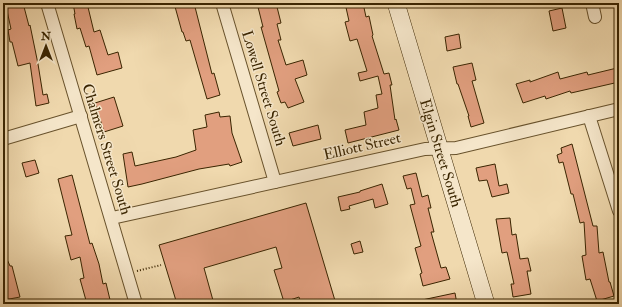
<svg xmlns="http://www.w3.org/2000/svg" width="622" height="307" font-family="'IM FELL Double Pica',serif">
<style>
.building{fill:#e19f7f;stroke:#3a2501}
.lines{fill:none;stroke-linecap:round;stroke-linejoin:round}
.street-casing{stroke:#68522c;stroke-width:14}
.secondary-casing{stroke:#3a2501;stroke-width:18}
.path{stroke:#3a2501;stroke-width:2;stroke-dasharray:1 2;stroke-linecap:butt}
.street{stroke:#f5e6ca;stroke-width:12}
.secondary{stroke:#f5e6ca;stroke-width:17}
.labels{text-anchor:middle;stroke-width:3;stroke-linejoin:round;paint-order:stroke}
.street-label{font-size:15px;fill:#3a2501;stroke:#f5e6ca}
</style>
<rect width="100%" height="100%" fill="#f0d9ae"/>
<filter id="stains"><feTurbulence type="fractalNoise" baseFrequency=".005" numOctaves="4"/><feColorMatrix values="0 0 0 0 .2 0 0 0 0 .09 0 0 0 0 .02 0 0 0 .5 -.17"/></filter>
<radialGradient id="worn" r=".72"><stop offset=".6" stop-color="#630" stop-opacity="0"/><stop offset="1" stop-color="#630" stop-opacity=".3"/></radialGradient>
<!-- building -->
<g class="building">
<polygon points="17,3 23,3 29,26 30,25 38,64 43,95 47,94 49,103 36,106 30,63 18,66 12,42 10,42 8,30 11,29 6,6"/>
<polygon points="73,3 87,3 94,32 100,30 108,55 118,52 122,68 97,75 89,46 86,47 80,28 77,29 74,14 75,14"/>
<polygon points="174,3 194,3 212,74 214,73 220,95 207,99 190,40 186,41 183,32 182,32"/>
<polygon points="257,3 276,3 281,23 277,24 281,40 278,40 286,65 303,60 307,75 295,79 304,102 288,108 285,102 281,103 277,92 279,91 261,27 263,27"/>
<polygon points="345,3 363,3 366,17 369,16 373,35 372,36 384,74 389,73 392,85 390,85 395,120 396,119 399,130 348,143 345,130 366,125 364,112 378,108 376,95 382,94 378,76 360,81 358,73 367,71 357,39 350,41 345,22 349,21"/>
<polygon points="562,8 566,28 553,31 549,11"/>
<polygon points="459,34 461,48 447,51 445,37"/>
<polygon points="472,63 476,80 472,81 484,123 471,127 468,116 469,116 458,84 457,84 453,67"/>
<polygon points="617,68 619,82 571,93 570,91 546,99 545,96 523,103 516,84 530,80 530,82 558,72 560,79 587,72 588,75"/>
<polygon points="114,97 123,126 104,132 95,103"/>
<polygon points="219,112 220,117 230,116 232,133 242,162 230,166 229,164 199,169 142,184 128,187 123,154 132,152 135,166 176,157 196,150 193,130 207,127 205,115"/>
<polygon points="318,125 321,139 293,146 289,133"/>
<polygon points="572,144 593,226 597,226 599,253 603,252 609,282 610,282 614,296 597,301 590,279 586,280 582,256 586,255 584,222 580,223 573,194 571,194 563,162 559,163 557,155 562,153 561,148"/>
<polygon points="35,160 39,173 26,177 22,163"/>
<polygon points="495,164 499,186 507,184 509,193 492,197 487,180 479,181 476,168"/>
<polygon points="416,173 422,197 428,195 431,208 428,208 434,232 431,232 441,268 446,267 450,279 423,286 420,274 422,273 415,248 421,246 410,205 415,204 411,188 407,189 403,176"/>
<polygon points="72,175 90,244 92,243 99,264 103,284 106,283 111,304 87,304 80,279 84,278 80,257 71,260 65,236 72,235 58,179"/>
<polygon points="382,184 388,204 375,208 373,199 349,206 350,209 341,211 338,197 360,192 360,191"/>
<polygon points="306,203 336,304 301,304 299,297 284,302 274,270 282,268 276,247 204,268 214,304 177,304 159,245"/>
<polygon points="510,218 512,235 516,234 520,259 528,258 531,271 527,271 531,294 513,297 511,284 514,284 507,252 502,253 496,219"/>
<polygon points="360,241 363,252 354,254 351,244"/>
<polygon points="3,250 10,266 12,266 20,297 4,300 3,294"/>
<polygon points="455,293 457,304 423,304 422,300"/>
</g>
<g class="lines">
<defs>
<g id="street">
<polyline points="47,3 136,304"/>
<polyline points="222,3 275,182"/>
<polyline points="592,3 595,17"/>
<polyline points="589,116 619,211"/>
<polyline points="3,139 81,116"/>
<polyline points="112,218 425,149 456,148 619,109"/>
</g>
<polyline id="secondary" points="396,3 486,304"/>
</defs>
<!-- street casing -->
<use href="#street" class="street-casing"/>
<!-- secondary casing -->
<use href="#secondary" class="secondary-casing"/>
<!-- path -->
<polyline class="path" points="137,271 161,265"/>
<!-- street -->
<use href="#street" class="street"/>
<!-- secondary -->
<use href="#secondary" class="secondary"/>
</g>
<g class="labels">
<!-- street labels -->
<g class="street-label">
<text transform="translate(264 88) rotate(73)" y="5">Lowell Street South</text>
<text transform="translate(362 146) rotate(-13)" y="5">Elliott Street</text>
<text transform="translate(107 149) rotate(73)" y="5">Chalmers Street South</text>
<text transform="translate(441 153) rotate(73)" y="5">Elgin Street South</text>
</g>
</g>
<!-- margin -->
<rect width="622" height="307" fill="none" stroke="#f0d9ae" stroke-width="16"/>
<rect x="4" y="4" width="614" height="299" fill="none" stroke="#3a2501" stroke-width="2"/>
<rect x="8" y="8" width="606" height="291" fill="none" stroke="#3a2501"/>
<!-- north arrow -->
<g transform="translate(46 46)" stroke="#f5e6ca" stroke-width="3" paint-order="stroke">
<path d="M0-3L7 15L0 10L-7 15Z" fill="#3a2501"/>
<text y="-6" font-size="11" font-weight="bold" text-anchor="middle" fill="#3a2501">N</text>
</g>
<rect width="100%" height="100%" filter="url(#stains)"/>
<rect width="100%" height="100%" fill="url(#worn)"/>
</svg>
